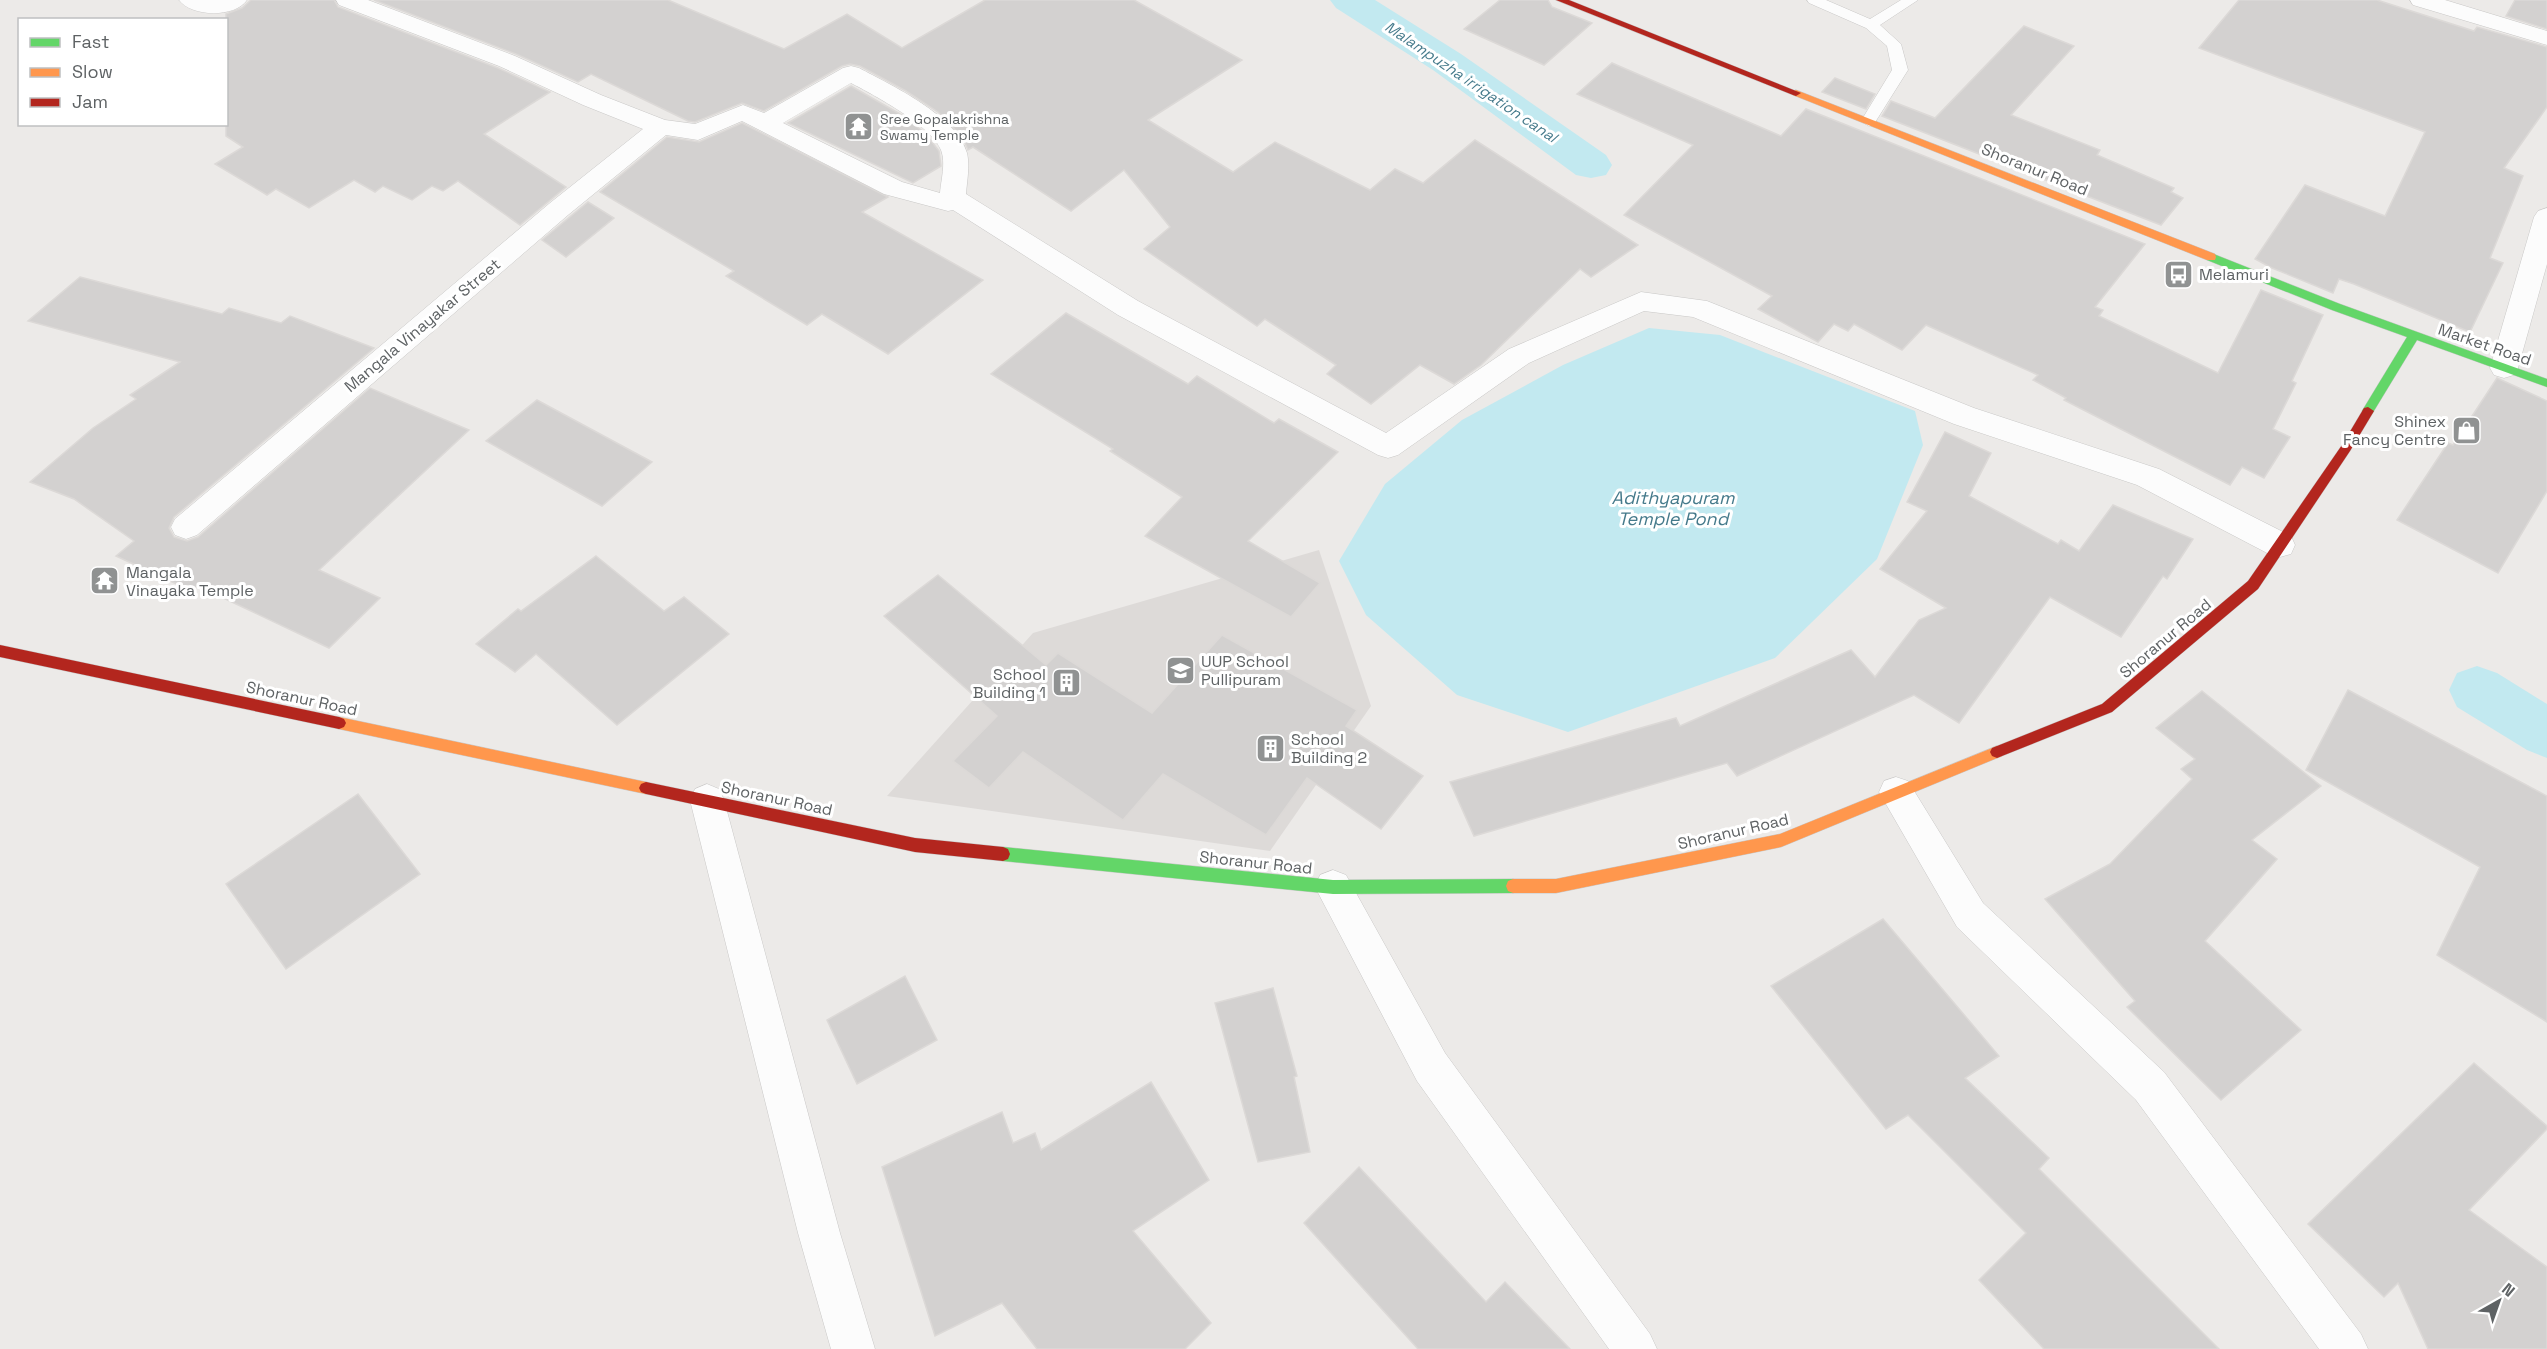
<svg xmlns="http://www.w3.org/2000/svg" width="2547" height="1349" font-family="'Space Grotesk',sans-serif">
<style>
.education{fill:#dddad8}
.water{fill:#c2e9f0}
.lines{fill:none;stroke-linecap:round;stroke-linejoin:round}
.canal{fill:#c2e9f0;fill-rule:evenodd}
.building{fill:#d3d1d0;stroke:#dcd9d7;stroke-width:1.5}
.lane-casing{stroke:#c9c8c7;stroke-width:1}
.street-casing{stroke:#c9c8c7;stroke-width:1}
.fast-casing{stroke:#c8c8c8;stroke-width:1}
.slow-casing{stroke:#c8c8c8;stroke-width:1}
.jam-casing{stroke:#c8c8c8;stroke-width:1}
.lane{fill:#fcfcfc;fill-rule:evenodd}
.street{fill:#fcfcfc;fill-rule:evenodd}
.fast{fill:#63d668;fill-rule:evenodd}
.slow{fill:#ff974d;fill-rule:evenodd}
.jam{fill:#b3261e;fill-rule:evenodd}
.labels{text-anchor:middle;stroke-width:6;stroke-linejoin:round;paint-order:stroke}
.far-poi-label{font-size:14px;fill:#5e6264;stroke:#fff;text-anchor:start}
.far-water-label{font-size:15px;font-style:italic;fill:#457a8b;stroke:#fff}
.street-label{font-size:16px;fill:#5e6264;stroke:#fff}
.poi-label{font-size:16px;fill:#5e6264;stroke:#fff;text-anchor:start}
.water-label{font-size:18px;font-style:italic;fill:#457a8b;stroke:#fff}
</style>
<rect width="100%" height="100%" fill="#eceae8"/>
<!-- education -->
<polygon class="education" points="1319,550 1371,706 1270,851 887,796 1033,633"/>
<!-- water -->
<polygon class="water" points="1649,328 1720,335 1915,411 1923,445 1877,559 1775,658 1568,732 1457,695 1366,615 1339,561 1385,484 1462,420 1563,365"/>
<g class="lines">
<!-- canal -->
<g class="canal">
<polygon points="1330,0 1375,0 1461,54 1606,155 1612,165 1606,175 1591,178 1576,175 1433,70 1336,8"/>
<polygon points="2477,666 2497,673 2547,704 2547,758 2527,750 2457,707 2449,690 2457,673"/>
</g>
</g>
<!-- building -->
<g class="building">
<polygon points="251,0 334,0 338,7 498,68 550,92 484,134 566,187 520,225 458,181 443,191 432,186 412,200 383,186 375,192 354,180 309,208 276,189 267,195 215,164 243,147 226,136 226,14 242,8"/>
<polygon points="374,0 668,0 784,49 847,14 902,48 985,0 1134,0 1242,60 1148,120 1233,172 1275,142 1370,190 1395,169 1423,183 1475,140 1638,245 1591,277 1580,269 1481,365 1454,384 1420,365 1371,404 1327,374 1336,365 1265,319 1257,326 1144,249 1170,227 1124,170 1071,211 973,147 968,150 963,138 938,112 906,91 860,66 850,64 842,66 764,111 742,103 695,122 688,121 591,74 578,82 516,54"/>
<polygon points="1500,0 1548,0 1552,7 1592,23 1544,65 1464,29"/>
<polygon points="2239,0 2377,0 2474,31 2477,27 2547,47 2547,107 2504,168 2523,176 2490,258 2503,263 2470,332 2354,284 2339,279 2333,293 2272,268 2255,259 2305,185 2385,216 2425,132 2199,48"/>
<polygon points="2515,0 2547,0 2547,29 2506,16"/>
<polygon points="2024,26 2074,46 2011,115 2100,150 2097,155 2174,188 2171,192 2183,198 2161,225 1882,116 1891,101 1935,118"/>
<polygon points="1612,63 1781,136 1806,109 2145,244 2095,307 2103,310 2099,316 2218,373 2261,290 2323,315 2292,381 2296,383 2273,429 2290,437 2264,478 2242,467 2230,485 2064,400 2066,398 2033,380 2038,375 1926,325 1902,350 1854,324 1848,331 1834,324 1818,342 1758,309 1772,296 1624,215 1693,145 1577,94"/>
<polygon points="1835,78 1875,94 1866,109 1822,92"/>
<polygon points="851,86 900,114 925,133 939,151 941,166 913,183 788,123"/>
<polygon points="742,123 888,197 862,212 983,280 888,354 822,314 807,325 726,276 734,271 600,192 667,137 699,142"/>
<polygon points="588,202 614,218 566,257 542,240"/>
<polygon points="80,277 222,314 229,308 281,323 290,316 374,348 174,517 169,528 174,537 187,541 198,537 370,388 469,430 319,570 380,598 329,648 198,586 192,591 116,556 134,541 74,499 30,482 93,428 136,399 130,395 180,362 28,321"/>
<polygon points="1066,313 1188,384 1197,376 1274,423 1279,419 1338,452 1248,541 1320,583 1291,617 1145,536 1182,497 1110,451 1113,449 991,374"/>
<polygon points="2497,378 2547,401 2547,491 2498,573 2397,520 2448,443 2453,445"/>
<polygon points="537,400 652,462 602,506 486,441"/>
<polygon points="1945,432 1991,453 1969,496 2058,544 2061,540 2079,551 2113,505 2193,539 2167,579 2163,576 2121,637 2050,597 1959,723 1914,695 1737,776 1727,763 1474,836 1450,782 1676,718 1680,726 1851,650 1875,677 1919,620 1946,608 1880,569 1927,511 1907,502"/>
<polygon points="596,556 664,611 684,597 729,634 617,725 536,654 515,672 476,644 518,609 521,611"/>
<polygon points="938,575 1046,665 1058,653 1152,713 1222,635 1357,710 1346,726 1423,776 1381,829 1307,778 1266,835 1163,774 1123,820 1023,752 989,788 953,761 997,716 884,616"/>
<polygon points="2348,690 2547,796 2547,1022 2437,955 2480,867 2306,770"/>
<polygon points="2202,691 2321,786 2252,840 2277,859 2205,941 2301,1030 2221,1100 2127,1007 2135,1001 2045,899 2110,864 2192,779 2181,769 2195,759 2156,728"/>
<polygon points="358,794 420,874 286,969 226,884"/>
<polygon points="1883,919 1999,1056 1965,1078 2049,1158 2039,1169 2219,1349 2044,1349 1979,1280 2026,1233 1908,1115 1886,1129 1771,986"/>
<polygon points="905,976 937,1040 857,1084 827,1020"/>
<polygon points="1273,988 1297,1076 1294,1077 1310,1152 1258,1162 1215,1003"/>
<polygon points="2474,1063 2547,1126 2547,1129 2469,1210 2547,1267 2547,1349 2428,1349 2398,1283 2384,1297 2308,1224"/>
<polygon points="1151,1082 1209,1180 1133,1231 1211,1323 1185,1349 1037,1349 1002,1303 935,1336 882,1167 1002,1112 1013,1143 1035,1133 1041,1150"/>
<polygon points="1359,1167 1486,1302 1505,1282 1570,1349 1418,1349 1304,1223"/>
</g>
<g class="lines">
<defs>
<polygon id="lane" points="1807,0 1826,0 1870,19 1901,0 1918,0 1880,25 1901,44 1908,70 1874,124 1869,126 1861,121 1892,70 1887,46 1866,28 1809,3"/>
<g id="street">
<path d="M179 0H247C235 18 191 17 179 0Z"/>
<path d="M336 0H368L515 56 601 95 665 120 695 124 743 105 764 113 843 68 851 66 859 68C891 85 957 116 967 153 970 166 967 181 966 194L1138 301 1386 433 1509 349 1641 292 1707 301 1974 408 2159 469 2291 536 2295 545 2291 554 2280 557 2269 554 2137 485 1954 424 1693 317 1644 311 1529 363 1398 455 1388 458 1378 455 1118 315 953 210 948 211 884 194 742 121 698 140 666 135 568 215 197 535 186 539 175 535 171 527 175 519 550 203 643 129 583 105 499 66 339 5ZM851 83C874 95 932 126 941 150 946 163 941 180 940 193L902 182 783 123Z"/>
<polygon points="2410,0 2445,0 2547,31 2547,45 2413,5"/>
<polygon points="2547,208 2547,264 2518,368 2514,375 2504,378 2494,375 2490,368 2534,217 2538,211"/>
<polygon points="1896,777 1908,781 1983,903 2164,1072 2361,1334 2368,1349 2319,1349 2136,1100 1957,927 1879,792 1884,781"/>
<polygon points="707,784 719,789 724,800 840,1233 875,1349 831,1349 798,1233 690,800 695,789"/>
<polygon points="1333,870 1346,875 1445,1053 1650,1334 1657,1349 1609,1349 1417,1081 1315,887 1320,875"/>
</g>
<g id="fast">
<polygon points="2211,253 2340,304 2547,379 2547,387 2417,340 2372,414 2364,414 2362,411 2407,337 2332,310 2207,260 2206,257"/>
<polygon points="1003,847 1333,880 1513,879 1518,881 1520,886 1518,891 1513,893 1333,894 1003,861 998,859 996,854 998,849"/>
</g>
<g id="slow">
<polygon points="1796,90 2215,254 2216,257 2215,260 2207,260 1793,95 1791,93"/>
<polygon points="339,717 646,782 651,784 653,788 651,792 646,794 339,729 334,727 332,723 334,719"/>
<polygon points="1997,746 2002,748 2004,752 2002,756 1781,847 1556,893 1513,893 1508,891 1506,886 1508,881 1513,879 1556,879 1780,834"/>
</g>
<g id="jam">
<polygon points="1556,0 1569,0 1801,93 1796,96 1793,95"/>
<polygon points="2368,407 2374,411 2350,451 2258,589 2112,712 1997,758 1992,756 1990,752 1992,748 2102,704 2248,581 2342,445 2364,408"/>
<polygon points="0,645 339,717 344,719 346,723 344,727 339,729 0,657"/>
<polygon points="646,782 915,838 1003,847 1008,849 1010,854 1008,859 1003,861 915,852 646,794 641,792 639,788 641,784"/>
</g>
</defs>
<!-- lane casing -->
<use href="#lane" class="lane-casing"/>
<!-- street casing -->
<use href="#street" class="street-casing"/>
<!-- fast casing -->
<use href="#fast" class="fast-casing"/>
<!-- slow casing -->
<use href="#slow" class="slow-casing"/>
<!-- jam casing -->
<use href="#jam" class="jam-casing"/>
<!-- lane -->
<use href="#lane" class="lane"/>
<!-- street -->
<use href="#street" class="street"/>
<!-- fast -->
<use href="#fast" class="fast"/>
<!-- slow -->
<use href="#slow" class="slow"/>
<!-- jam -->
<use href="#jam" class="jam"/>
</g>
<!-- icons -->
<defs>
<symbol id="temple-square" viewBox="-11 -11 22 22"><rect x="-9" y="-9" width="18" height="18" rx="4" fill="#909292" stroke="#fff"/><path d="M0-6L5-2H3V0L6.5 2.5H4V6H1.5V3h-3V6H-4V2.5H-6.5L-3 0V-2H-5Z" fill="#fff"/></symbol>
<symbol id="bus-square" viewBox="-11 -11 22 22"><rect x="-9" y="-9" width="18" height="18" rx="4" fill="#909292" stroke="#fff"/><path d="M-5-6H5V4H4V6H2V4H-2V6H-4V4H-5ZM-3.5-4V0h7V-4ZM-3.5 1.2v1.5H-2V1.2ZM2 1.2v1.5H3.5V1.2Z" fill="#fff"/></symbol>
<symbol id="shop-square" viewBox="-11 -11 22 22"><rect x="-9" y="-9" width="18" height="18" rx="4" fill="#909292" stroke="#fff"/><path d="M-5-2.5h2.3a2.7 3.5 0 0 1 5.4 0H5L5.5 6h-11ZM-1.5-2.5h3a1.5 2.3 0 0 0-3 0Z" fill="#fff"/></symbol>
<symbol id="school-square" viewBox="-11 -11 22 22"><rect x="-9" y="-9" width="18" height="18" rx="4" fill="#909292" stroke="#fff"/><path d="M0-5L7-2L0 1L-7-2ZM-4 1L0 2.5L4 1V4Q0 6-4 4Z" fill="#fff"/></symbol>
<symbol id="building-square" viewBox="-11 -11 22 22"><rect x="-9" y="-9" width="18" height="18" rx="4" fill="#909292" stroke="#fff"/><path d="M-4-6H4V6H1V3H-1V6H-4ZM-2.5-4.3h1.7v1.8h-1.7ZM.8-4.3h1.7v1.8H.8ZM-2.5-1h1.7V.8h-1.7ZM.8-1h1.7V.8H.8Z" fill="#fff"/></symbol>
</defs>
<g fill-rule="evenodd">
<use href="#temple-square" x="842" y="110" width="33" height="33"/>
<use href="#bus-square" x="2162" y="258" width="33" height="33"/>
<use href="#shop-square" x="2450" y="414" width="33" height="33"/>
<use href="#temple-square" x="88" y="564" width="33" height="33"/>
<use href="#school-square" x="1164" y="654" width="33" height="33"/>
<use href="#building-square" x="1050" y="666" width="33" height="33"/>
<use href="#building-square" x="1254" y="732" width="33" height="33"/>
</g>
<g class="labels">
<!-- far-poi labels -->
<g class="far-poi-label">
<text x="880" y="124">Sree Gopalakrishna<tspan x="880" dy="16">Swamy Temple</tspan></text>
</g>
<!-- far-water labels -->
<g class="far-water-label">
<text transform="translate(1471 82) rotate(34)" y="5">Malampuzha irrigation canal</text>
</g>
<!-- street labels -->
<g class="street-label">
<text transform="translate(2035 169) rotate(22)" y="6">Shoranur Road</text>
<text transform="translate(422 325) rotate(-40)" y="6">Mangala Vinayakar Street</text>
<text transform="translate(2485 344) rotate(19)" y="6">Market Road</text>
<text transform="translate(2165 638) rotate(-40)" y="6">Shoranur Road</text>
<text transform="translate(302 698) rotate(12)" y="6">Shoranur Road</text>
<text transform="translate(777 798) rotate(12)" y="6">Shoranur Road</text>
<text transform="translate(1733 831) rotate(-13)" y="6">Shoranur Road</text>
<text transform="translate(1256 862) rotate(6)" y="6">Shoranur Road</text>
</g>
<!-- poi labels -->
<g class="poi-label">
<text x="2199" y="280">Melamuri</text>
<text x="2446" y="427" text-anchor="end">Shinex<tspan x="2446" dy="18">Fancy Centre</tspan></text>
<text x="126" y="578">Mangala<tspan x="126" dy="18">Vinayaka Temple</tspan></text>
<text x="1201" y="667">UUP School<tspan x="1201" dy="18">Pullipuram</tspan></text>
<text x="1046" y="680" text-anchor="end">School<tspan x="1046" dy="18">Building 1</tspan></text>
<text x="1291" y="745">School<tspan x="1291" dy="18">Building 2</tspan></text>
</g>
<!-- water labels -->
<g class="water-label">
<text x="1673" y="504">Adithyapuram<tspan x="1673" dy="21">Temple Pond</tspan></text>
</g>
</g>
<!-- legend -->
<rect x="18" y="18" width="210" height="108" fill="#ffffff" stroke="#bfc0c1" stroke-width="1.5"/>
<rect x="30" y="38" width="30" height="9" fill="#63d668" stroke="#bfc0c1" stroke-width="1.5"/>
<text x="72" y="48" font-size="18" fill="#5e6264">Fast</text>
<rect x="30" y="68" width="30" height="9" fill="#ff974d" stroke="#bfc0c1" stroke-width="1.5"/>
<text x="72" y="78" font-size="18" fill="#5e6264">Slow</text>
<rect x="30" y="98" width="30" height="9" fill="#b3261e" stroke="#bfc0c1" stroke-width="1.5"/>
<text x="72" y="108" font-size="18" fill="#5e6264">Jam</text>
<!-- north arrow -->
<g transform="translate(2499 1301) rotate(40)" stroke="#ffffff" stroke-width="4.5" paint-order="stroke">
<path d="M0-4.5L10 22L0 15L-10 22Z" fill="#5e6264"/>
<text y="-9" font-size="16" font-weight="bold" text-anchor="middle" fill="#5e6264">N</text>
</g>
</svg>
